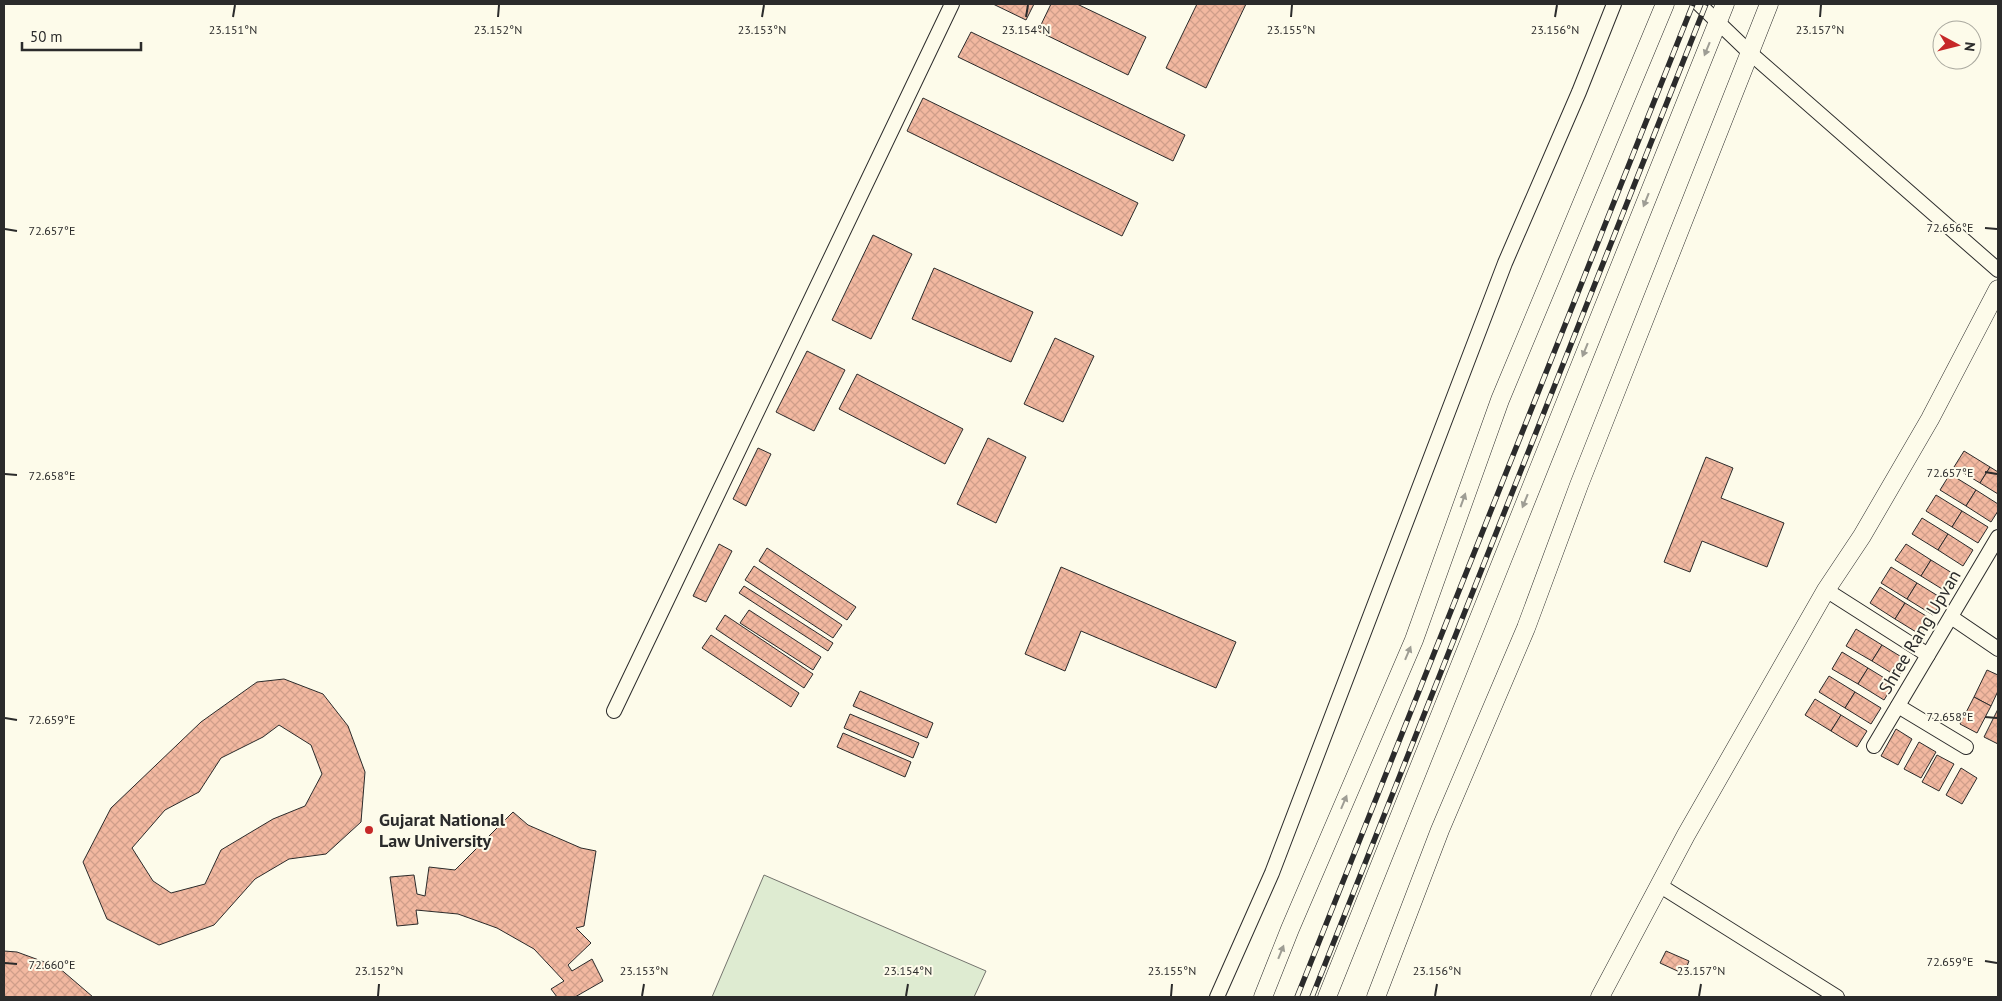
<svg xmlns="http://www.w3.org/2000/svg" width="2002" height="1001" font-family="'PT Sans',sans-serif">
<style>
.green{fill:#deebd1;stroke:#74746e}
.building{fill:url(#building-cross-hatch);stroke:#2b2b2b;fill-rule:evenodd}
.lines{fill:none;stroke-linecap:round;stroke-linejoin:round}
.minor-casing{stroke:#2b2b2b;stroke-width:16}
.tertiary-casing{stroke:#2b2b2b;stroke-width:19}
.minor{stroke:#fdfbea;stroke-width:14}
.tertiary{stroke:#fdfbea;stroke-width:18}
.rail-casing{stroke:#2b2b2b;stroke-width:5.5}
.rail{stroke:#fdfbea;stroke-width:4;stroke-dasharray:11;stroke-linecap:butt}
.oneway{fill:#9e9d94}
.ticks{fill:none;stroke:#2b2b2b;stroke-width:2}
.poi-dot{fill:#c62828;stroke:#fdfbea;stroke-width:2}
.labels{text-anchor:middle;stroke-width:4;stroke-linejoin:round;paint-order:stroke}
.street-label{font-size:18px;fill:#2b2b2b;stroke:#fdfbea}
.poi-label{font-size:18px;font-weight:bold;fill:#2b2b2b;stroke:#fdfbea;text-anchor:start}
.ticks-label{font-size:12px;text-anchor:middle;fill:#2b2b2b;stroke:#fdfbea;stroke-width:4;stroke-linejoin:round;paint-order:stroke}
</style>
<defs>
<pattern id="building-cross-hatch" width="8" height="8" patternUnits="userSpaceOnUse" patternTransform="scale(1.25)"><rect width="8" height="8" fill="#f2b8a0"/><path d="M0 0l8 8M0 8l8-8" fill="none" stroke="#d09e8a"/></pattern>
</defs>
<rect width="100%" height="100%" fill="#fdfbea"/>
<!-- green -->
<polygon class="green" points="764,875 986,971 974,997 712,997"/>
<!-- building -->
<g class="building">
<polygon points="993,4 1034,4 1026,20"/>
<polygon points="1051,4 1077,4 1146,37 1128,75 1038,31"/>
<polygon points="1197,4 1246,4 1206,88 1166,68"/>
<polygon points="971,32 1185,135 1173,161 958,57"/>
<polygon points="923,98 1138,203 1122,236 907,131"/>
<polygon points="873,235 912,254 871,339 832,320"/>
<polygon points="934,268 1033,312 1011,362 912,319"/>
<polygon points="1055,338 1094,356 1063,422 1024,404"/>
<polygon points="807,351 845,370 814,431 776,412"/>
<polygon points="857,374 963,429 945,464 839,409"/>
<polygon points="988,438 1026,457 996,523 957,504"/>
<polygon points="758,448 771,454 746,506 733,499"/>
<polygon points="1964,451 1990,467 1980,483 1954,467"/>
<polygon points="1706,457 1733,468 1721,498 1784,523 1767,567 1702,541 1690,572 1664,562"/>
<polygon points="1990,467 1998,472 1998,494 1980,483"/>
<polygon points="1950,474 1976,490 1966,506 1940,490"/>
<polygon points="1976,490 1998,504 1998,511 1991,522 1966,506"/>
<polygon points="1936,495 1962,511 1952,527 1926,511"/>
<polygon points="1962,511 1988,527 1978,543 1952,527"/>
<polygon points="1922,518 1948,534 1938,550 1912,534"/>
<polygon points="1948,534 1973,550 1963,566 1938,550"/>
<polygon points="719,544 732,551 706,602 693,596"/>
<polygon points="1906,544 1931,560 1921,576 1895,560"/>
<polygon points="767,548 856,607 847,620 759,561"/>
<polygon points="1931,560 1957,576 1947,592 1921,576"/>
<polygon points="754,566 842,625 833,638 745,580"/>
<polygon points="1061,567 1236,642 1216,688 1081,631 1065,671 1025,654"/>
<polygon points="1891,567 1917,583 1907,599 1881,583"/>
<polygon points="1917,583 1943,599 1933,615 1907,599"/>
<polygon points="744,586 833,643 828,651 739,593"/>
<polygon points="1880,587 1905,603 1895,619 1870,603"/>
<polygon points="1905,603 1931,619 1921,635 1895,619"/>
<polygon points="749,610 821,657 813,670 740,623"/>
<polygon points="725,615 813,674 804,688 716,629"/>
<polygon points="1856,629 1882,645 1872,661 1846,646"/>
<polygon points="711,635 799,693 791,707 702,648"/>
<polygon points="1882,645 1908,661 1898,677 1872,661"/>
<polygon points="1842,652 1868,668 1858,684 1832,669"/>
<polygon points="1868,668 1894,684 1884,700 1858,684"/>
<polygon points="1987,670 1998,675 1998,691 1991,706 1974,697"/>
<polygon points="1829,676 1855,692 1845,708 1819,692"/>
<path d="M284 679 323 694 348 726 365 772 361 822 326 854 289 859 255 879 214 925 159 945 107 919 83 862 111 808 201 722 257 682ZM279 725 311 745 322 774 305 806 273 819 221 850 205 884 171 893 153 881 132 848 165 810 199 792 221 758 263 737Z"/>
<polygon points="860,691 933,723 927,738 853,706"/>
<polygon points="1855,692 1881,708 1871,724 1845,708"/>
<polygon points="1974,697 1991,706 1977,733 1960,724"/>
<polygon points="1815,699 1841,715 1831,731 1805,715"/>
<polygon points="1998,709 1998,744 1984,737"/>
<polygon points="850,714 919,743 913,758 844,728"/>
<polygon points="1841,715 1867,731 1857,747 1831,731"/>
<polygon points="1896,729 1912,739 1898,765 1881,756"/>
<polygon points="843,733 911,762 905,777 837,747"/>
<polygon points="1919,742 1936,752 1921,778 1904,769"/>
<polygon points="1937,755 1954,764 1939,791 1922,782"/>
<polygon points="1961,768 1977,778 1962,804 1946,795"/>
<polygon points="513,812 528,825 581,848 596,851 584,926 576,928 591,943 568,965 572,971 592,959 603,981 575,997 557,997 551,989 564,981 534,949 497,928 458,914 416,910 418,924 397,926 390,877 414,875 417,894 425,896 429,867 455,870"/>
<polygon points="4,951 17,952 58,967 93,997 4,997"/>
<polygon points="1666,951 1689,961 1684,974 1660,963"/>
</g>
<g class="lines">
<defs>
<g id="minor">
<polyline points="1699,4 1749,52 1998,270"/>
<polyline points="1826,590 1928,655"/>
<polyline points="1951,617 1998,649"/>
<polyline points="1898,706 1966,747"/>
<polyline points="614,711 952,4"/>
<polyline points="1874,746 1998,537"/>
<polyline points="1659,885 1837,997"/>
<polyline points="1217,997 1272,873 1505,263 1579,92 1614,4"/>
</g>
<g id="tertiary">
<polyline points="1263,997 1290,929 1414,640 1500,400 1665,4"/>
<polyline points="1327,997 1725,4"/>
<polyline points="1376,997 1440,830 1526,628 1579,485 1769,4"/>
<polyline points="1600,997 1686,835 1826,590 1862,536 1930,419 1998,289"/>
</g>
</defs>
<!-- minor casing -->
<use href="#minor" class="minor-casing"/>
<!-- tertiary casing -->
<use href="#tertiary" class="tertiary-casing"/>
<!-- minor -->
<use href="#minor" class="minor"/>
<!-- tertiary -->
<use href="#tertiary" class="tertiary"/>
<defs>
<g id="rail">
<polyline points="1297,997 1693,4"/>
<polyline points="1312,997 1706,4"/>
</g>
</defs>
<!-- rail casing -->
<use href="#rail" class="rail-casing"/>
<!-- rail -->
<use href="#rail" class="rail"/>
</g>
<!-- one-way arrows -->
<defs><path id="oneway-solid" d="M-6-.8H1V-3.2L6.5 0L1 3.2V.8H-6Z" transform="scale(1.25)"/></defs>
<g class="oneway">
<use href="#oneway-solid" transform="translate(1707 49) rotate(112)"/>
<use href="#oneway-solid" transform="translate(1646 200) rotate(112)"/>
<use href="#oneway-solid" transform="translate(1585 350) rotate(112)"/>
<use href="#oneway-solid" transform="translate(1463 500) rotate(-70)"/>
<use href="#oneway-solid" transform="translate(1525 501) rotate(112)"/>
<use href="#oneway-solid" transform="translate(1408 653) rotate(-67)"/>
<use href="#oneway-solid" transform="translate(1344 802) rotate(-67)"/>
<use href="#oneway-solid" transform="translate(1281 952) rotate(-68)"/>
</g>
<!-- ticks -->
<path class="ticks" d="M233 17 235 5M498 17 499 5M762 17 764 5M1026 17 1028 5M1291 17 1292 5M1555 17 1557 5M1820 17 1821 5M1985 228 1997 229M5 229 17 231M1985 472 1997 474M5 474 17 475M1985 717 1997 718M5 718 17 720M1985 961 1997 963M5 963 17 964M378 996 379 984M642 996 644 984M906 996 908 984M1171 996 1172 984M1435 996 1437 984M1699 996 1701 984"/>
<!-- markers -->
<circle class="poi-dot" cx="369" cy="830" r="5"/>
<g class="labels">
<!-- street labels -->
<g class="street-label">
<text transform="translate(1920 632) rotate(-59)" y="6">Shree Rang Upvan</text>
</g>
<!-- poi labels -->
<g class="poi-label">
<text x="379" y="826">Gujarat National<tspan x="379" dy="21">Law University</tspan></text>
</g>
</g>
<g class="ticks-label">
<text x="233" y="34">23.151°N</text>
<text x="498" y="34">23.152°N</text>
<text x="762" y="34">23.153°N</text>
<text x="1026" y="34">23.154°N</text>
<text x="1291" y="34">23.155°N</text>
<text x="1555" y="34">23.156°N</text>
<text x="1820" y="34">23.157°N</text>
<text x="1950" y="232">72.656°E</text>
<text x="52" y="235">72.657°E</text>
<text x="1950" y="477">72.657°E</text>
<text x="52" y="480">72.658°E</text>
<text x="1950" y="721">72.658°E</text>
<text x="52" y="724">72.659°E</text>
<text x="1950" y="966">72.659°E</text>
<text x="52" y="969">72.660°E</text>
<text x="379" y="975">23.152°N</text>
<text x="644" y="975">23.153°N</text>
<text x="908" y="975">23.154°N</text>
<text x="1172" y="975">23.155°N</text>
<text x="1437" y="975">23.156°N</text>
<text x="1701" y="975">23.157°N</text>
</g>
<!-- border -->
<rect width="2002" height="1001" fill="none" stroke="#2b2b2b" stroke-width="10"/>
<!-- north arrow -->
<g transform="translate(1957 45) rotate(97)"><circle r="24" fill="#fdfbea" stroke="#a9a89e"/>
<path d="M0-4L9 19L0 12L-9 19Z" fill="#c62828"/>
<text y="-8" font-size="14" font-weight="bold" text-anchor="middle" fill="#2b2b2b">N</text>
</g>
<!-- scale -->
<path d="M22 42v8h119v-8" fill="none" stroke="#2b2b2b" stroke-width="2.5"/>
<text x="30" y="42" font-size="15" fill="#2b2b2b" stroke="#fdfbea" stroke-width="4" paint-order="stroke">50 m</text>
</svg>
